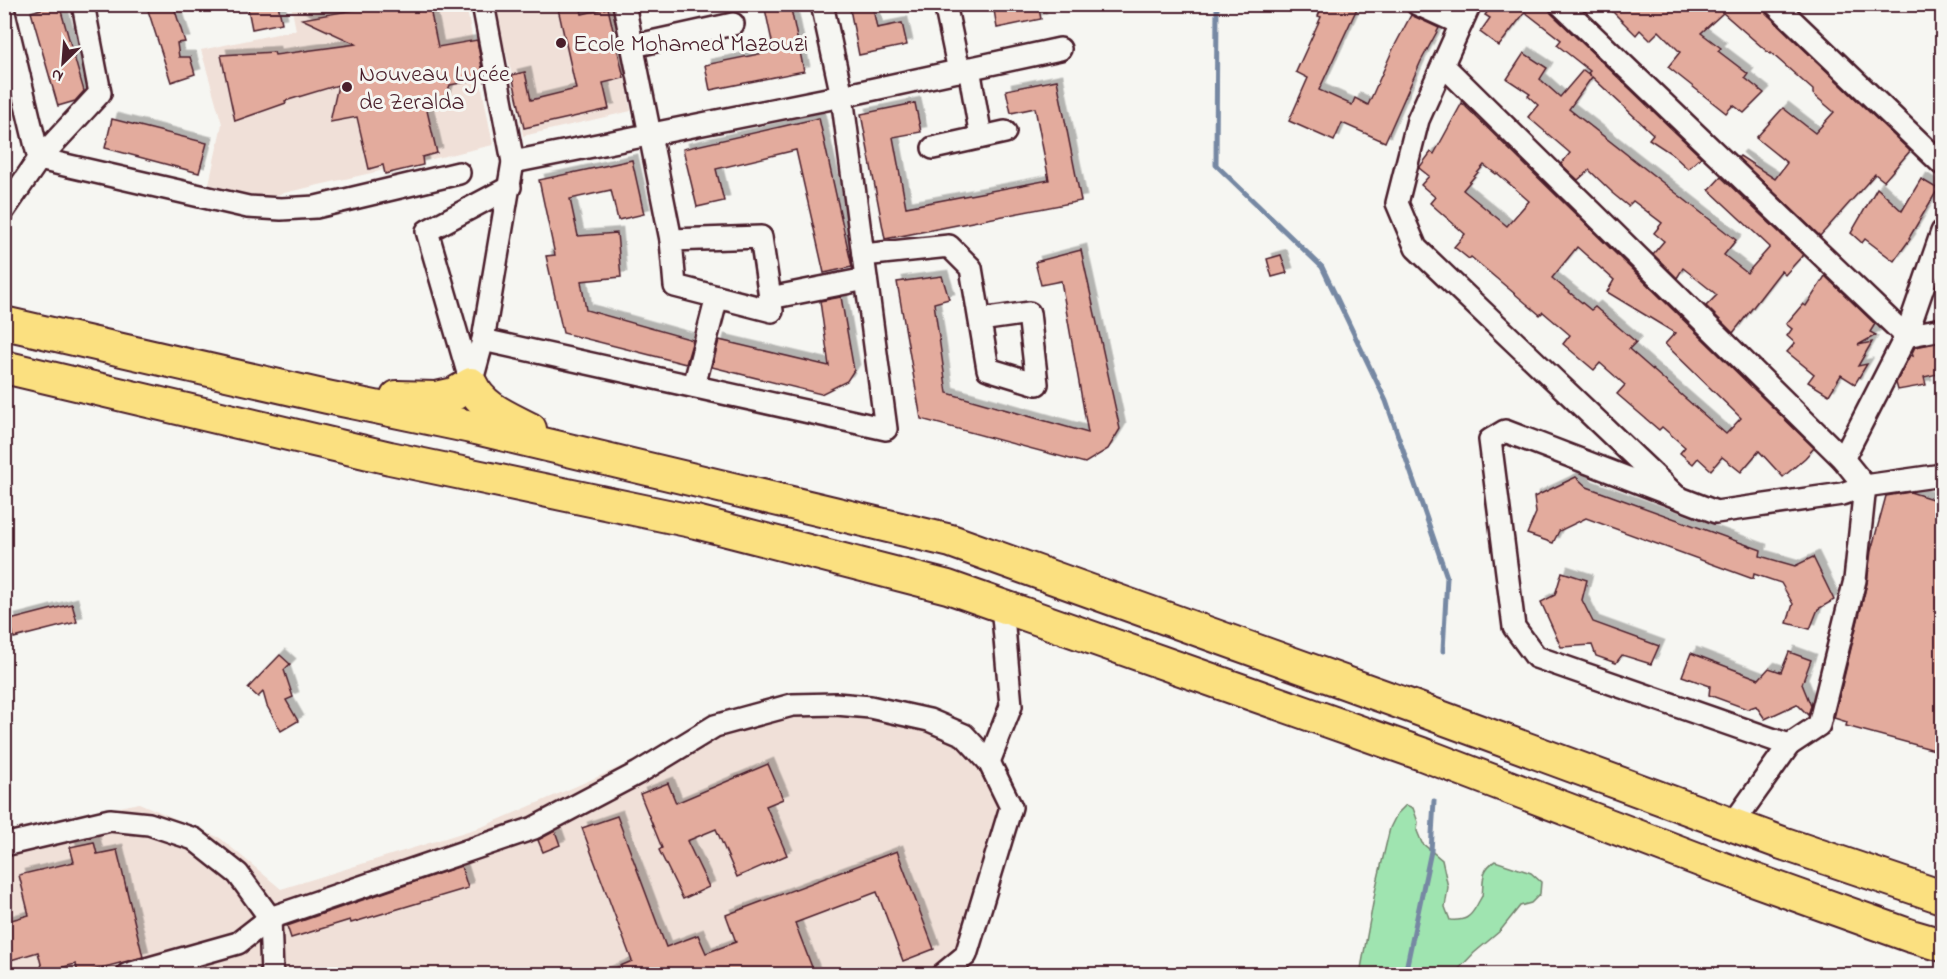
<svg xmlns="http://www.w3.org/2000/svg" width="1947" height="979" font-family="'Indie Flower',sans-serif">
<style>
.built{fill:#f0e0d8}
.green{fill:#9fe4b0;stroke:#74826e;stroke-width:1.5}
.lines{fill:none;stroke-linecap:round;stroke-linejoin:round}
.stream{stroke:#7688a3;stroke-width:5}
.building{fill:#e3ab9d;stroke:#4a1f2b;stroke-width:1.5;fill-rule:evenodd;filter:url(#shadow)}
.minor-casing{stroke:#4a1f2b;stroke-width:26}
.highway-casing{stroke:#4a1f2b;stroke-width:36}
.minor{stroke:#f6f6f2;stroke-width:21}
.highway{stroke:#fbe080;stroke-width:32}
.poi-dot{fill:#4a1f2b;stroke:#f6f6f2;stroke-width:2}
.labels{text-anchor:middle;stroke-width:6;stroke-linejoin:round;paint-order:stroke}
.poi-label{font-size:24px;fill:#4a1f2b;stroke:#f6f6f2;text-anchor:start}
</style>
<defs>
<filter id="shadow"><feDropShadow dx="5.5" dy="-5.5" stdDeviation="0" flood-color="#0004"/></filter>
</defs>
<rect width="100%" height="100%" fill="#f6f6f2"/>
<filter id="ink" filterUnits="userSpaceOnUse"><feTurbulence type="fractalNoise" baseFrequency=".0167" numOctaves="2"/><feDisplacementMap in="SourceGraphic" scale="12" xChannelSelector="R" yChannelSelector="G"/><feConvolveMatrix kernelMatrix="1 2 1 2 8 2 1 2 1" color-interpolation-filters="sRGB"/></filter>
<g filter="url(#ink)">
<!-- built -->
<g class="built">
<polygon points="291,5 466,5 493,145 258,199 209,184 222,124 201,50 296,30"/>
<polygon points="498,5 613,5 631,111 523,136 512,75 495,11"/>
<polygon points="836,704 964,735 1011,807 966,955 943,974 5,974 4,831 139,803 220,838 281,889 484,826 715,726"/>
</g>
<!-- green -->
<path class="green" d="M1406 805 1413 808 1418 822 1417 831 1422 843 1442 860 1448 887 1445 907 1450 920C1465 921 1470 918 1477 905 1478 903 1481 898 1482 896 1484 882 1480 870 1495 861L1531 873 1541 882 1540 894 1531 903 1520 906 1500 931 1474 953 1454 974H1360L1376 887 1390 828 1397 814Z"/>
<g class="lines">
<!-- stream -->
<g class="stream">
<polyline points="1217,4 1216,165 1322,267 1386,401 1447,577 1443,651"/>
<polyline points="1405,974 1431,851 1434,801"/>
</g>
</g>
<!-- building -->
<g class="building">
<polygon points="59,4 84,91 75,101 58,106 31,12"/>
<polygon points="146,4 173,4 185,42 177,43 179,57 190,57 195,74 171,82"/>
<polygon points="247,4 278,4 282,23 252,29"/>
<polygon points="359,4 429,4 438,47 477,40 484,79 450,85 445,98 425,102 437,153 422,157 423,165 385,174 383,165 369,169 357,117 330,122 338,85 285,101 286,103 235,121 221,55 274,52 275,55 356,44 302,19 360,9"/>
<polygon points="557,4 580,4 582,14 608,8 624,78 603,83 609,109 524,128 512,75 525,72 531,100 576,89"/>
<polygon points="764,4 790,4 804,71 710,90 705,65 774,51"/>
<polygon points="849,4 872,4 877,28 902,23 907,45 859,55"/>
<polygon points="993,4 1038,4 1041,19 997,28"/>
<polygon points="1323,4 1359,4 1319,90 1352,105 1355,98 1368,105 1393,49 1411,15 1439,28 1421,61 1385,142 1342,123 1334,141 1289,121 1308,78 1296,72 1321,17 1318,16"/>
<polygon points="1493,4 1548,4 1551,13 1701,157 1688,169 1672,154 1649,139 1653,134 1592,77 1569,109 1736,240 1724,255 1747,273 1770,247 1709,190 1721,177 1803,255 1785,275 1781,271 1733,333 1706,306 1717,295 1683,268 1677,278 1653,254 1664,241 1654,233 1662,223 1633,201 1628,206 1612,193 1612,192 1589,170 1578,180 1561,164 1570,153 1528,117 1538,105 1528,96 1530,94 1507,79 1524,53 1547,68 1540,79 1560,97 1583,70 1591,76 1588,73 1590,71 1557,45 1561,40 1525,12 1499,46 1480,32 1490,18 1485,15"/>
<polygon points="1605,4 1763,4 1766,13 1910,151 1884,181 1875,174 1820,236 1738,158 1740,156 1775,179 1787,163 1756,138 1783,108 1815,133 1834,112 1813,94 1813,90 1771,53 1770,54 1723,13 1701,33 1721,48 1718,51 1748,74 1745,78 1764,93 1744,113 1733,105 1726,113 1668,67 1680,52 1659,31 1650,40 1640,30 1636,35"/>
<polygon points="1057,80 1081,201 885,239 861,114 915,103 921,132 893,137 906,207 1049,180 1035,108 1011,113 1006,90"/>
<path d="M1462 103 1814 448 1805 458 1783 477 1759 451 1741 472 1722 457 1711 470 1698 458 1693 464 1680 453 1685 447 1662 427 1659 430 1617 394 1625 385 1600 363 1594 370 1563 344 1570 335 1543 312 1540 315 1471 257 1469 259 1454 247 1465 234 1430 203 1435 197 1421 185 1429 176 1419 168 1431 152 1434 154ZM1484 165 1496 174 1497 173 1529 201 1507 226 1463 190ZM1577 247 1614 280 1607 292 1675 333 1665 344 1741 418 1726 434 1629 349 1636 342 1595 307 1591 310 1552 278Z"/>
<polygon points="819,118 852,267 824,273 796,150 716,169 724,201 697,207 683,149"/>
<polygon points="112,119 207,143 199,173 105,148"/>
<polygon points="632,160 644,214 618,220 611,190 570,199 578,236 617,233 621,277 581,281 586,310 693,340 686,364 563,333 546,256 555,255 539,180"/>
<polygon points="1921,179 1938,189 1909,238 1910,239 1894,261 1865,239 1862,243 1851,233 1877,188 1902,211"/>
<polygon points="1081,250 1120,429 1108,449 1085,463 921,419 897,282 942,276 949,299 934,303 947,393 1088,433 1061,281 1041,285 1035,262"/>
<polygon points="1281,255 1287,273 1272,277 1267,259"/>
<polygon points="1825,276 1875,324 1870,332 1876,335 1858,345 1872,342 1858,366 1867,364 1855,384 1841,375 1829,395 1808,382 1814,374 1787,352 1795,343 1787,336 1792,329 1786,324 1803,304 1806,306"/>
<polygon points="841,297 854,370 847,381 821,394 712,367 719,340 829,366 820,301"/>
<polygon points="1942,342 1942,373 1924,377 1926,385 1898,390 1896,383 1910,355 1913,356 1912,353 1915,347"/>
<polygon points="1576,477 1587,487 1761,550 1760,556 1795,566 1813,557 1834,600 1818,609 1810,629 1787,623 1793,604 1781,583 1754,574 1753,579 1586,518 1559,531 1553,543 1527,534 1536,513 1534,497"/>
<polygon points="1910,492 1942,502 1942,752 1846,726 1847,722 1834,718 1867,583 1871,551 1886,496"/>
<polygon points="1562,572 1587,580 1582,600 1593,622 1659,646 1651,664 1622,655 1616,663 1596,656 1592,645 1561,647 1541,602 1555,595"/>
<polygon points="72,604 77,622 14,638 10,620"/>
<polygon points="1789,652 1811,660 1802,684 1811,706 1808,715 1797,704 1765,719 1756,706 1747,709 1709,695 1710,686 1682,676 1691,653 1759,679 1769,668 1781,672"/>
<polygon points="280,655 290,664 284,670 293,697 286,700 298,721 281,731 267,706 263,692 258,697 248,688"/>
<polygon points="768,764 783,799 766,806 787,855 737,877 716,829 687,841 709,887 683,899 659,850 662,848 640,794 668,783 676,803"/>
<polygon points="617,816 666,947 698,935 706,953 736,942 726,915 897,851 934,949 903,961 877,892 795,923 815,975 599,975 632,961 582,828"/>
<polygon points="555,831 560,845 543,852 538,840"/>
<polygon points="94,842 97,854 117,850 143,957 78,974 76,964 43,972 38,952 4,962 4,922 29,915 19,875 74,862 70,847"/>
<polygon points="461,866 468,888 351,923 350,920 291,938 287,926"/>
</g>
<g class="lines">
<defs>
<g id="minor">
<polyline points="624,4 671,240"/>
<polyline points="945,4 959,71"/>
<polyline points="1417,4 1461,24"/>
<polyline points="1470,4 1418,120 1397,203 1416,248 1677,497 1716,512 1842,494 1865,486 1942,475"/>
<polyline points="1560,4 1906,336 1942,329"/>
<polyline points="1775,4 1942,164"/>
<polyline points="4,13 39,159"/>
<polyline points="633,46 733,24"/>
<polyline points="1443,65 1843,459 1906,336 1942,232"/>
<polyline points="969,68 981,137"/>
<polyline points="933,148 1005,132"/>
<polyline points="39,159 100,93 83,4"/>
<polyline points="513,162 842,96 1060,49"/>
<polyline points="4,210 39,159 248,207 281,209 316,207 459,173"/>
<polygon points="761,237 772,311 675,286 671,240"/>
<polyline points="863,255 949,246 971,268 988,369 1037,384 1029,313 980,320"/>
<polyline points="770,298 866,279"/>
<polyline points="483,340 886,429 842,96 822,4"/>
<polyline points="471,383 427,231 510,187"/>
<polyline points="471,384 483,340 513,162 483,4"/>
<polyline points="694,386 717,297"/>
<polyline points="1677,497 1505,431 1490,440 1514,627 1536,657 1789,745 1819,725 1855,580 1865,486 1843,459"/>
<polyline points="989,762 1011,706 1002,605"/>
<polyline points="1732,825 1789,745"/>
<polyline points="4,845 110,820 149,824 194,839 238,874 270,918 272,974"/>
<polyline points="128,974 238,943 270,918 534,828 638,773 715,726 792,705 836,704 870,707 929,720 964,735 989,762 1011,807 966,955 943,974"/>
</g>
<g id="highway">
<polyline points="4,323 327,397 476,428 951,541 1413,707 1782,843 1942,897"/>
<polyline points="4,367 390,458 696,522 948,587 1422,754 1713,865 1911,936 1942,945"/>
<path d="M397 397 436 398 454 394 471 384C482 408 507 417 530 429"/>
</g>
</defs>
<!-- minor casing -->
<use href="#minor" class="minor-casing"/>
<!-- highway casing -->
<use href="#highway" class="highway-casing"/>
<!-- minor -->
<use href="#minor" class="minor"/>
<!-- highway -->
<use href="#highway" class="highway"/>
</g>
</g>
<!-- markers -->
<g class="poi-dot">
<circle cx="561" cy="43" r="6"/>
<circle cx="347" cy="87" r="6"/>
</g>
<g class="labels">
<!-- poi labels -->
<g class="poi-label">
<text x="573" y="51">Ecole Mohamed Mazouzi</text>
<text x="359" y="81">Nouveau Lycée<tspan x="359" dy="28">de Zeralda</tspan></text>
</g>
</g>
<!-- margin -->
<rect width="1947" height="979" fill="none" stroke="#f6f6f2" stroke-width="24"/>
<rect x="12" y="12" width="1923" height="955" fill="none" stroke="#4a1f2b" stroke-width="2" filter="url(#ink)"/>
<!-- north arrow -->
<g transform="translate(63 63) rotate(205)" stroke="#f6f6f2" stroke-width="4.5" paint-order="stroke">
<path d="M0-4.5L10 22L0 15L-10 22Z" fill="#4a1f2b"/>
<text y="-9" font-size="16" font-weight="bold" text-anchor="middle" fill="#4a1f2b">N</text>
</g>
</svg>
